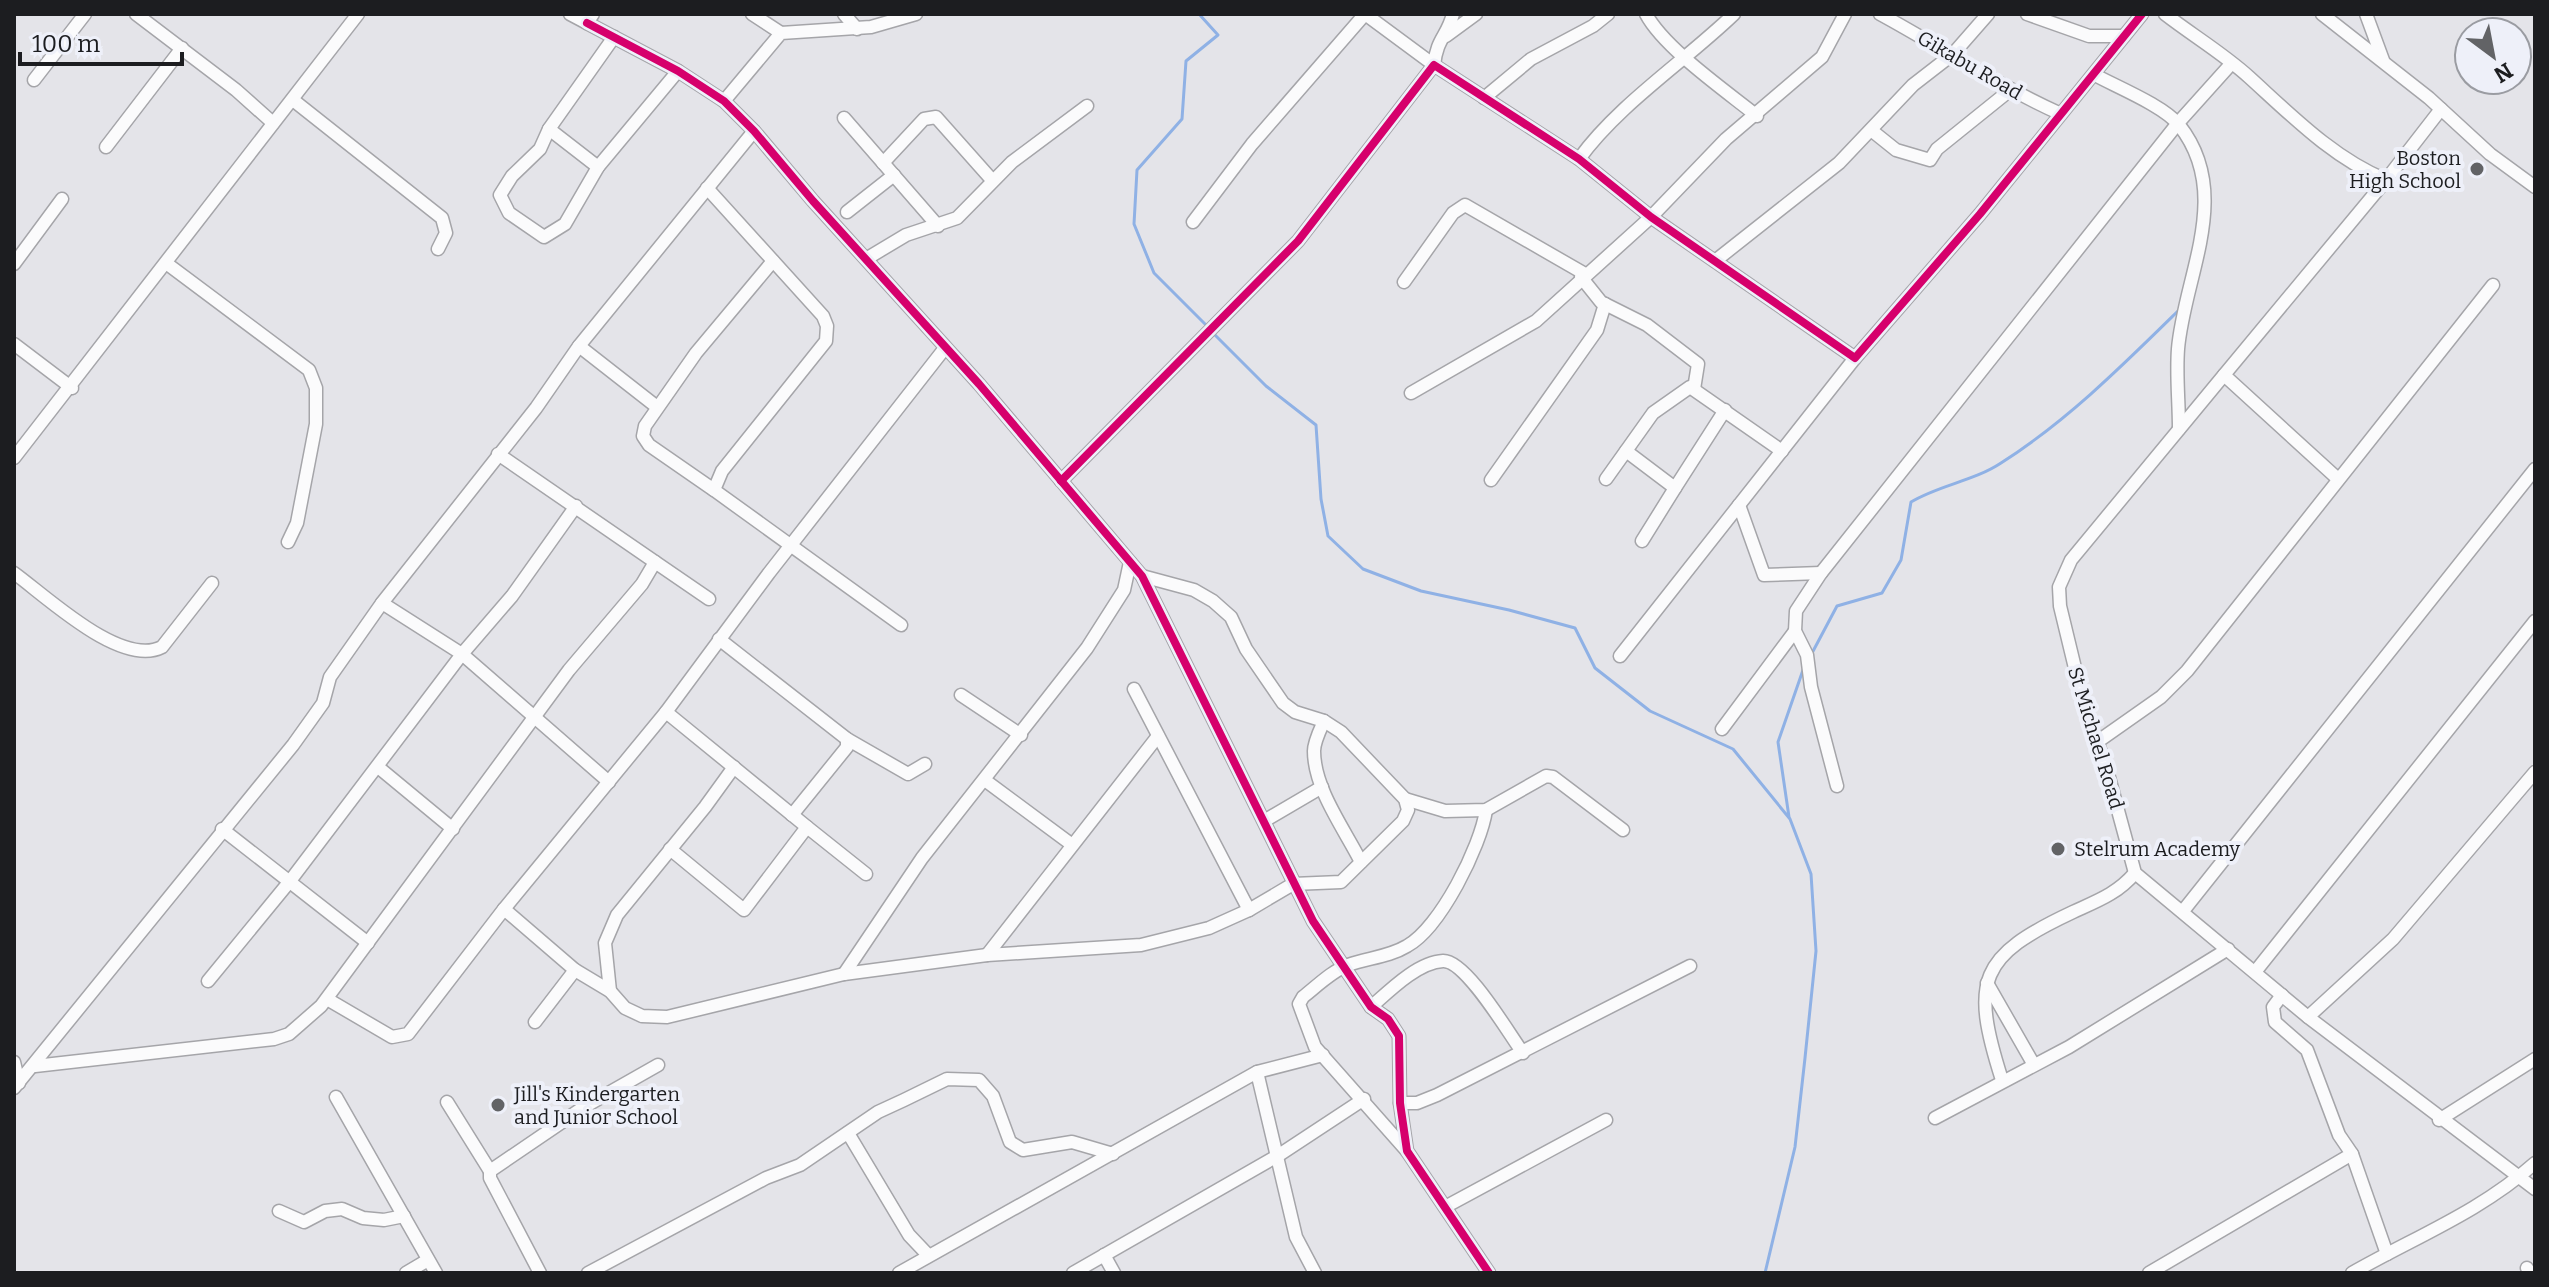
<svg xmlns="http://www.w3.org/2000/svg" width="2549" height="1287" font-family="Bitter,serif">
<style>
.lines{fill:none;stroke-linecap:round;stroke-linejoin:round}
.stream{stroke:#8fb1e5;stroke-width:3}
.minor-casing{stroke:#a5a5a9;stroke-width:15}
.minor{stroke:#fbfbfc;stroke-width:12}
.cycleway-casing{stroke:#eef0f9;stroke-width:13}
.cycleway{stroke:#d6006c;stroke-width:8}
.poi-dot{fill:#626366;stroke:#eef0f9;stroke-width:3}
.labels{text-anchor:middle;stroke-width:8;stroke-linejoin:round;paint-order:stroke}
.street-label{font-size:20px;fill:#1c1d20;stroke:#eef0f9}
.poi-label{font-size:20px;fill:#1c1d20;stroke:#eef0f9;text-anchor:start}
</style>
<rect width="100%" height="100%" fill="#e4e4e9"/>
<g class="lines">
<!-- stream -->
<g class="stream">
<polyline points="1199,14 1218,35 1186,61 1182,119 1137,170 1134,224 1154,273 1209,328"/>
<polyline points="1214,334 1266,386 1316,425 1321,499 1328,536 1363,569 1421,591 1509,610 1575,628 1595,668 1650,711 1733,749 1790,819 1811,874 1816,951 1805,1058 1795,1147 1765,1273"/>
<path d="M1811 655 1837 606 1882 593 1901 560 1911 502C1939 485 1974 481 2001 463 2067 421 2123 365 2179 310"/>
<polyline points="1789,817 1778,742 1803,670"/>
</g>
<defs>
<g id="minor">
<polyline points="136,14 236,90 273,123"/>
<polyline points="570,14 587,23 593,14"/>
<polyline points="752,14 781,33"/>
<polyline points="844,14 857,29"/>
<path d="M1365 14 1434 65C1437 38 1447 37 1453 14"/>
<path d="M1646 14C1664 48 1726 91 1757 116"/>
<path d="M1880 14C1941 47 1998 86 2061 114"/>
<polyline points="2027,14 2089,36 2124,36"/>
<path d="M2165 14C2192 35 2224 54 2249 77 2292 116 2333 158 2386 180"/>
<polyline points="2322,14 2429,98 2490,154 2535,187"/>
<polyline points="2366,14 2383,60"/>
<polyline points="587,23 678,71 724,101 754,131 813,201 979,384 1142,576 1313,921 1371,1007 1388,1019 1399,1036 1400,1103 1407,1151 1489,1273"/>
<polyline points="1446,36 1476,14"/>
<polyline points="614,37 549,129 540,149 512,176 500,195 509,213 544,237 565,224 598,167 678,71"/>
<path d="M2095 75C2117 87 2164 106 2179 125 2234 194 2184 276 2178 349 2176 375 2179 402 2179 429"/>
<polyline points="34,80 85,14"/>
<polyline points="1484,98 1531,59 1593,26 1608,14"/>
<polyline points="293,100 442,218 446,233 438,249"/>
<polyline points="724,101 781,33 871,27 916,14"/>
<polyline points="844,118 938,226"/>
<polyline points="549,129 598,167"/>
<polyline points="1871,130 1896,150 1930,160 1937,149 2009,91"/>
<polyline points="106,147 182,48"/>
<path d="M1579 159C1619 104 1684 62 1734 14"/>
<polyline points="883,163 924,119 936,117 992,180"/>
<polyline points="707,188 823,316 827,326 826,341 722,471 714,490 901,625"/>
<polyline points="847,212 894,175"/>
<polyline points="1193,222 1252,144 1365,14"/>
<polyline points="866,259 906,235 957,218 1012,162 1087,106"/>
<polyline points="1715,261 1839,163 1913,85 1953,54 1988,14"/>
<polyline points="166,263 309,370 316,388 316,424 297,523 288,542"/>
<polyline points="14,264 62,199"/>
<polyline points="1581,277 1601,302 1647,325 1698,364 1694,389"/>
<polyline points="1404,282 1453,213 1465,205 1585,274"/>
<polyline points="14,344 72,388"/>
<polyline points="579,346 657,407"/>
<polyline points="2224,375 2071,560 2059,587 2060,606 2082,697 2107,770 2135,873 2308,1017 2393,939 2535,772"/>
<polyline points="1411,393 1536,321 1651,217 1726,139 1822,57 1845,14"/>
<polyline points="1626,451 1675,488 1725,410"/>
<polyline points="498,454 655,562"/>
<polyline points="14,458 358,14"/>
<polyline points="1606,479 1653,413 1690,387 1782,451"/>
<polyline points="2338,479 2224,375 2386,180 2441,109"/>
<polyline points="1491,480 1597,330 1605,304"/>
<polyline points="1061,481 1298,241 1434,65 1579,159 1651,217 1855,358 1980,214 2142,14"/>
<polyline points="714,490 649,445 643,436 645,426 696,353 773,261"/>
<polyline points="1739,505 1764,575 1821,573"/>
<polyline points="576,506 512,596 462,654 609,782"/>
<polyline points="1642,541 1675,488"/>
<path d="M14 573C46 596 121 668 162 647L212 583"/>
<polyline points="719,639 847,739 908,774 925,764"/>
<polyline points="1620,656 1855,358"/>
<polyline points="1134,689 1249,910"/>
<polyline points="961,695 1021,735"/>
<polyline points="666,712 807,827 744,910 670,849"/>
<path d="M1324 721C1320 730 1314 742 1314 751 1314 789 1345 830 1361 862"/>
<polyline points="1722,729 1795,631"/>
<polyline points="2097,742 2161,697 2187,671 2493,285"/>
<polyline points="378,767 453,829"/>
<polyline points="986,781 1071,844"/>
<polyline points="1837,786 1811,687 1807,655 1795,631 1796,611 1821,573 2178,123 2231,64"/>
<polyline points="1405,799 1445,811 1486,810 1546,776 1553,777 1623,830"/>
<polyline points="792,815 847,747 847,739"/>
<polyline points="1264,821 1322,787"/>
<polyline points="807,827 866,874"/>
<polyline points="222,829 368,943"/>
<polyline points="504,909 575,970 610,991 625,1008 642,1016 667,1017 844,974 987,955 1141,945 1209,928 1249,910 1293,884 1341,882 1403,821 1408,810 1405,799 1341,732 1324,721 1295,712 1283,703 1246,649 1231,617 1213,601 1194,590 1142,576"/>
<polyline points="2183,911 2535,469"/>
<polyline points="987,955 1158,736"/>
<polyline points="2255,972 2535,621"/>
<polyline points="844,974 922,858 1087,648 1124,590 1130,562"/>
<polyline points="208,981 290,881 462,654 382,603"/>
<polyline points="1987,983 2034,1065"/>
<polyline points="610,991 605,943 617,915 705,807 734,767"/>
<polyline points="327,999 392,1037 408,1034 504,909 666,712 769,573 945,348"/>
<path d="M1371 1007C1389 991 1418 962 1443 961 1466 960 1509 1034 1523 1053"/>
<polyline points="2308,1017 2535,1189"/>
<polyline points="535,1022 575,970"/>
<polyline points="14,1062 19,1083"/>
<polyline points="35,1066 274,1039 289,1034 321,1006 569,670 642,584 655,562 709,599"/>
<polyline points="1257,1072 1296,1237 1315,1273"/>
<path d="M2002 1080C1970 980 1979 956 2073 912 2097 901 2117 894 2135 873"/>
<polyline points="14,1088 293,745 323,703 330,677 382,603 536,408 579,346 754,131"/>
<polyline points="336,1097 436,1273"/>
<polyline points="447,1102 490,1171"/>
<polyline points="1400,1103 1417,1103 1437,1095 1690,966"/>
<polyline points="1935,1118 2069,1047 2228,949"/>
<polyline points="2439,1120 2535,1059"/>
<polyline points="848,1133 909,1235 928,1255"/>
<path d="M1407 1151 1315 1047 1299 1004 1303 997C1317 986 1332 971 1348 965 1367 958 1389 957 1407 946 1440 928 1481 846 1486 810"/>
<polyline points="2352,1154 2387,1254"/>
<polyline points="1445,1207 1606,1120"/>
<polyline points="279,1211 304,1222 325,1211 342,1209 363,1218 384,1220 404,1216"/>
<polyline points="1104,1255 1114,1273"/>
<polyline points="2527,1268 2530,1273"/>
<polyline points="406,1273 428,1260"/>
<polyline points="540,1273 490,1178 490,1171 584,1107 658,1065"/>
<polyline points="588,1273 766,1178 800,1165 878,1112 904,1100 947,1079 979,1080 993,1096 1010,1142 1023,1150 1072,1142 1113,1154"/>
<polyline points="899,1273 1257,1072 1323,1055"/>
<polyline points="1073,1273 1279,1155 1364,1099"/>
<polyline points="2149,1273 2352,1154 2339,1135 2307,1050 2275,1022 2273,1007 2282,995"/>
<path d="M2352 1273C2415 1237 2480 1212 2535 1163"/>
</g>
</defs>
<!-- minor casing -->
<use href="#minor" class="minor-casing"/>
<!-- minor -->
<use href="#minor" class="minor"/>
<defs>
<g id="cycleway">
<polyline points="587,23 678,71 724,101 754,131 813,201 979,384 1142,576 1313,921 1371,1007 1388,1019 1399,1036 1400,1103 1407,1151 1489,1273"/>
<polyline points="1061,481 1298,241 1434,65 1579,159 1651,217 1855,358 1980,214 2142,14"/>
</g>
</defs>
<!-- cycleway casing -->
<use href="#cycleway" class="cycleway-casing"/>
<!-- cycleway -->
<use href="#cycleway" class="cycleway"/>
</g>
<!-- markers -->
<g class="poi-dot">
<circle cx="2477" cy="169" r="8"/>
<circle cx="2058" cy="849" r="8"/>
<circle cx="498" cy="1105" r="8"/>
</g>
<g class="labels">
<!-- street labels -->
<g class="street-label">
<text transform="translate(1970 65) rotate(30)" y="7">Gikabu Road</text>
<text transform="translate(2096 738) rotate(73)" y="7">St Michael Road</text>
</g>
<!-- poi labels -->
<g class="poi-label">
<text x="2461" y="165" text-anchor="end">Boston<tspan x="2461" dy="23">High School</tspan></text>
<text x="2074" y="856">Stelrum Academy</text>
<text x="514" y="1101">Jill's Kindergarten<tspan x="514" dy="23">and Junior School</tspan></text>
</g>
</g>
<!-- border -->
<rect width="2549" height="1287" fill="none" stroke="#1c1d20" stroke-width="32"/>
<!-- north arrow -->
<g transform="translate(2493 56) rotate(148)"><circle r="38" fill="#eef0f9" stroke="#9a9ca2" stroke-width="2"/>
<path d="M0-6L14 30L0 20L-14 30Z" fill="#626366"/>
<text y="-12" font-size="22" font-weight="bold" text-anchor="middle" fill="#1c1d20">N</text>
</g>
<!-- scale -->
<path d="M20 52v12h162v-12" fill="none" stroke="#1c1d20" stroke-width="4"/>
<text x="32" y="52" font-size="24" fill="#1c1d20" stroke="#eef0f9" stroke-width="6" paint-order="stroke">100 m</text>
</svg>
